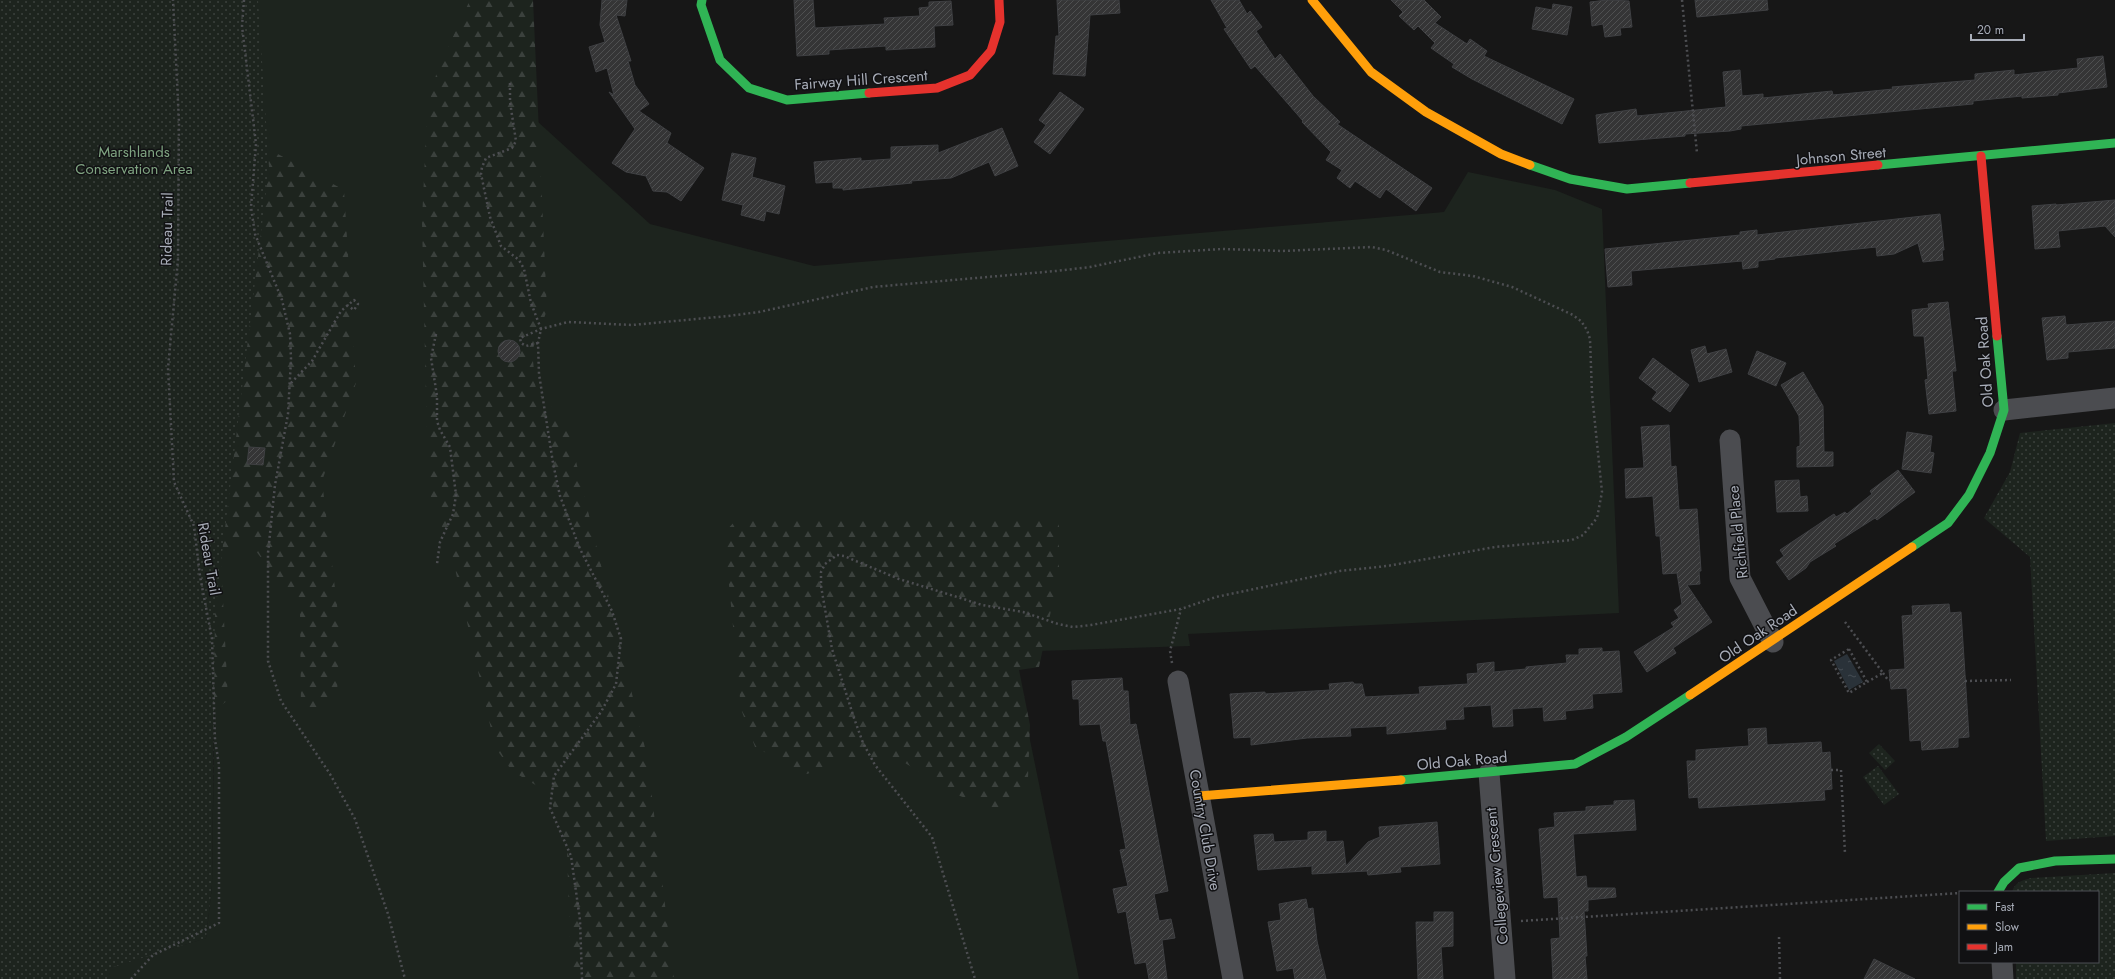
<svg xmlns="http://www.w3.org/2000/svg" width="2115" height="979" font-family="Jost,sans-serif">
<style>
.green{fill:#1d241e}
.forest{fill:url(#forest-firs)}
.park{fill:url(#park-dots)}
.water{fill:url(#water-ripples)}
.building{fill:url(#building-hatch);stroke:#3f4043}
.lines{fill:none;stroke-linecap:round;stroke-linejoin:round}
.path{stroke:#4d4e52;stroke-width:2.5;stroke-dasharray:2 3;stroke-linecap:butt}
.street{stroke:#4b4c50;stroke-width:21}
.fast{stroke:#30b455;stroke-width:9}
.slow{stroke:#ff9f0a;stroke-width:9}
.jam{stroke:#e5322d;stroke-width:9}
.labels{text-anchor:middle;stroke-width:3;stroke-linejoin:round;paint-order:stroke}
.street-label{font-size:15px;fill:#a8adb8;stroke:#111113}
.park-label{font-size:15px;fill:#7fa381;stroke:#111113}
</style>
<defs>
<pattern id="forest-firs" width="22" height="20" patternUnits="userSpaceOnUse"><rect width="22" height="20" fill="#1d241e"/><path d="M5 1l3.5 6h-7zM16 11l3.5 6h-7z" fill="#3b413d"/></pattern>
<pattern id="park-dots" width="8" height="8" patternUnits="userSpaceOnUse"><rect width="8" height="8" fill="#1d241e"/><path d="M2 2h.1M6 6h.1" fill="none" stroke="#3b413d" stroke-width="1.8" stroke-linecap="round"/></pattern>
<pattern id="water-ripples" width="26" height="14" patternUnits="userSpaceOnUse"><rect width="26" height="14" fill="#2a3239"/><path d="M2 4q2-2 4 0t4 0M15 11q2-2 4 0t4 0" fill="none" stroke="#464d54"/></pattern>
<pattern id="building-hatch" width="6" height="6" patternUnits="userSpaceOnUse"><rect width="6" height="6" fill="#353536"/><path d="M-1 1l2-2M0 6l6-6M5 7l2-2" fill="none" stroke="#4f5051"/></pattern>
</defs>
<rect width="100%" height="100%" fill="#171717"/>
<!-- green -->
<polygon class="green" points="224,0 528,0 537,121 650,224 814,266 1444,212 1468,172 1555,190 1602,209 1619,613 1188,634 1190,646 1012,652 1079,979 108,979 106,969 206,938 212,885"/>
<!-- forest -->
<g class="forest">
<polygon points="470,0 533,0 547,310 532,351 536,390 567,424 647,756 674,979 571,979 567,850 549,793 512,771 495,747 452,555 428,489 422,221 427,112 437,71"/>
<polygon points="276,153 344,190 356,383 322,481 340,630 337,694 321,711 301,708 300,609 246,538 221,559 228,700 214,711 206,938 107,969 108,979 0,979 267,158"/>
<polygon points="1059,519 1059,573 1039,667 1019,670 1030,725 1028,778 1002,811 960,796 905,763 850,757 807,774 755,747 741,709 724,533 736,520"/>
</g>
<!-- park -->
<g class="park">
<polygon points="0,0 258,0 269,167 215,611 212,885 206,938 107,969 108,979 0,979"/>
<polygon points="2115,423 2115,836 2046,841 2030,557 1984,518 2010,472 2020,433"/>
<polygon points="1879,744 1895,761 1885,770 1869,753"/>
<polygon points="1878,766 1899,794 1884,805 1863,777"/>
<path d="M2115 873V979H2016V962H2098V892H2012C2015 882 2022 880 2032 878Z"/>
</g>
<!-- water -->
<polygon class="water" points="1847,654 1863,682 1849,690 1834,661"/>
<!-- building -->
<g class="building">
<polygon points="602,0 627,0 625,16 616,15 631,61 628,61 635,85 649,104 639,111 671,133 667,143 704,168 681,201 667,192 653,191 646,176 626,172 612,163 635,129 609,92 614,95 607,68 596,72 589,47 605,42 600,25"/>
<polygon points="794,0 813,0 815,28 885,24 884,18 920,16 919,8 929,7 929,2 951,1 953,25 934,26 935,47 886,50 886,46 829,50 829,54 797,56"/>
<polygon points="1057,0 1119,0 1120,13 1090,15 1085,76 1053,74 1056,36 1059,36"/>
<polygon points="1211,0 1239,0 1247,14 1250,11 1262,27 1256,31 1275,59 1280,54 1313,96 1340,122 1337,124 1432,188 1416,211 1386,189 1380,198 1355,181 1350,188 1337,178 1342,170 1326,160 1331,152 1302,122 1303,121 1255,66 1251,69 1224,29 1227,28"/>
<polygon points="1391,0 1424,0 1441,17 1435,23 1467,44 1470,39 1487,51 1484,56 1574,99 1562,124 1472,79 1452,67 1454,64 1431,48 1435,43 1418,26 1414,30 1399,16 1403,12"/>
<polygon points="1607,0 1629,1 1632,27 1620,28 1621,35 1605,37 1603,24 1592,26 1590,2"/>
<polygon points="1695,0 1767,0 1768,10 1697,17"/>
<polygon points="1553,4 1572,7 1567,35 1532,29 1536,7 1552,10"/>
<polygon points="2103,56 2107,87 2058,93 2058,95 2022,98 2022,96 1973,101 1973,104 1741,126 1741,129 1730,131 1685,134 1685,136 1599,143 1596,115 1636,109 1637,116 1726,107 1723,72 1740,70 1742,96 1763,94 1763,98 1832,91 1833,95 1893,89 1892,87 1975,80 1975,74 2014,70 2014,75 2078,68 2077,59"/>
<polygon points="1060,92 1084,109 1050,154 1034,142 1046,125 1039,120"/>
<polygon points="1002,128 1018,166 995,176 989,162 951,178 911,181 912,183 843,190 843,188 833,188 833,182 816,183 814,162 861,158 861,161 891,159 891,147 938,145 938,153"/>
<polygon points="732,153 756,158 752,177 785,186 779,214 766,211 764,221 741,215 743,205 722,200"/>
<polygon points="2115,200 2115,237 2105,226 2058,231 2060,247 2035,249 2032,206 2056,204 2056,205"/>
<polygon points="1940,214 1944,250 1942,250 1943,260 1923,262 1918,243 1894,254 1877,256 1876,247 1775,258 1775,259 1758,261 1758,267 1743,269 1742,261 1631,271 1632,285 1608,287 1605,249 1740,235 1740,232 1757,230 1757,235"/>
<polygon points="1948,302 1956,371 1952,371 1956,411 1929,414 1925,380 1928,379 1924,336 1914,336 1912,310 1929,308 1928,304"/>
<polygon points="2065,316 2066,325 2115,321 2115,348 2068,352 2068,358 2047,360 2042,318"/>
<circle cx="509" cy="351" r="11"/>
<polygon points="1705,346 1707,354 1726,349 1732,372 1699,382 1691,350"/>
<polygon points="1757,351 1786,363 1776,386 1748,374"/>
<polygon points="1653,358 1689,385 1670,412 1652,399 1657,392 1639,378"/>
<polygon points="1803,372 1823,406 1824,452 1833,452 1833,466 1797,467 1797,447 1800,446 1800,436 1799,416 1781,385"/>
<polygon points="1669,425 1671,467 1676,466 1679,510 1697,509 1701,571 1699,571 1700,584 1687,585 1712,622 1673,648 1676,653 1647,672 1634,652 1674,627 1671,623 1679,618 1674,610 1682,604 1677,573 1663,574 1660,536 1656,536 1653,496 1626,498 1625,469 1644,468 1641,427"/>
<polygon points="1907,432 1932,436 1930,452 1934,453 1931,473 1902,469"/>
<polygon points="249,447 265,448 263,465 247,464"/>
<polygon points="1898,470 1915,492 1877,520 1875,518 1834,544 1836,546 1810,562 1806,568 1789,580 1776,562 1784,556 1780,550 1834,514 1836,517 1845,512 1847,514 1872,494 1870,491"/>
<polygon points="1799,480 1800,497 1807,496 1808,511 1777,512 1775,481"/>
<polygon points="1949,604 1950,613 1961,612 1969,737 1958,738 1958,747 1922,750 1921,740 1910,741 1907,688 1891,689 1889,670 1905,669 1902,616 1913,615 1912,606"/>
<polygon points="1602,648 1602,652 1619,651 1622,692 1592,694 1593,708 1565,711 1566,719 1544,721 1543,707 1512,709 1513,726 1493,727 1491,705 1463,707 1464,719 1445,720 1446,729 1387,734 1387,726 1350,728 1351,736 1307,738 1251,745 1251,737 1234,738 1230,694 1265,692 1265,694 1330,690 1329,684 1353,682 1354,684 1362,684 1365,697 1420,694 1419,687 1468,684 1467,674 1478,673 1477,664 1494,662 1494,672 1526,669 1526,667 1567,663 1566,655 1579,655 1579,649"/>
<polygon points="1122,678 1123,691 1128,691 1130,725 1136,724 1168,891 1154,894 1159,921 1171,919 1175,938 1162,940 1167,979 1149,979 1146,962 1135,964 1126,911 1118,913 1113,889 1128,886 1120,850 1126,849 1106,741 1103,741 1100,724 1080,725 1079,699 1073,699 1072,681"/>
<polygon points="1766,728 1767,745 1821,742 1822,753 1830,752 1832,789 1824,790 1825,800 1699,808 1698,797 1689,798 1687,761 1696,761 1696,750 1749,746 1748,729"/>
<polygon points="1634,800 1636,830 1573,834 1576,877 1586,876 1587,888 1615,888 1616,897 1588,900 1588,911 1584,911 1587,956 1585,956 1587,979 1553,979 1551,939 1560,938 1558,897 1544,898 1539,829 1555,827 1554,813 1586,811 1586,807 1614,805 1614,801"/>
<polygon points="1437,822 1440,864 1400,867 1401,872 1368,875 1367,871 1312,874 1312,866 1258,870 1254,835 1273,834 1274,842 1308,840 1308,832 1326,831 1326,842 1343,841 1346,866 1368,842 1380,837 1379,827"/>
<polygon points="1306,899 1308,909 1313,908 1317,941 1326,979 1295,979 1293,968 1277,971 1268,922 1281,920 1279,904"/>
<polygon points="1434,912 1453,912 1453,946 1441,947 1443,979 1418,979 1416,922 1434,922"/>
<polygon points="1874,959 1915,979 1864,979"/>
</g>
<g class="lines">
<!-- path -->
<g class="path">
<polyline points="244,0 242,26 256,144 251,207 255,234 282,300 290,334 291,359 288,414 275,485 268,553 268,661 281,701 330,774 355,819 388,914 405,979"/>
<polyline points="1682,0 1697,153"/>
<polyline points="510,83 510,102 516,141 512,148 486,158 482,167 481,174 490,217 501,246 519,260 524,269 531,303 541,329 538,343 539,374 553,463 560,496 580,549 612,611 621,639 616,684 601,712 554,776 550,808 571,856 580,920 582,979"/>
<polyline points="436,334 431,358 437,396 437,421 440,430 450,447 456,495 453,514 440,542 437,564"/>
<polyline points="538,343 526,346 521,343 520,338 541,329 568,322 632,325 728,316 759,312 873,287 1056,271 1090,267 1158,253 1222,249 1282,251 1372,247 1386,250 1440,272 1473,276 1512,287 1573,315 1581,321 1587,330 1590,339 1592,394 1602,492 1597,518 1583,535 1572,540 1495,547 1387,566 1340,571 1216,597 1181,609 1091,625 1073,627 1058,624 1023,612 982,605 954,596 899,579 844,556 837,555 825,564 821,572 821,586 832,649 854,718 863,743 875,765 932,837 975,979"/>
<polyline points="291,383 312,361 341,311 354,300 358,304 354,310 347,305"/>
<polyline points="1845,622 1883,673 1867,682"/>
<polygon points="1849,649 1867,682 1849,693 1831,660"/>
<polyline points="1172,663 1170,651 1181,609"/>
<polyline points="1883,673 1888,680 1890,680"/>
<polyline points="1965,681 2011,680"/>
<polyline points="1831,770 1841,770 1845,854"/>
<polyline points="1521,921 1960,893"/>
<polyline points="1779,937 1780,979"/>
<polyline points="131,979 153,955 219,923 219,765 215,740 212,639 200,576 194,526 174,482 168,368 178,259 179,122 173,0"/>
</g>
<!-- street -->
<g class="street">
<polyline points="2004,410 2115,398"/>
<polyline points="1730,440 1740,578 1773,642"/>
<polyline points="1178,681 1233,979"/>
<polyline points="1489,773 1505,979"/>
<polyline points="2002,962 2003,979"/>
</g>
<!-- fast -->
<g class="fast">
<polyline points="702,0 701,5 720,60 749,88 787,100 869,93"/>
<polyline points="1530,165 1570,179 1627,189 1690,183"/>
<polyline points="1878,165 2115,143"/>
<polyline points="1912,547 1948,523 1969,495 1990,453 2004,410 1997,336"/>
<polyline points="1401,780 1575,764 1626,737 1690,695"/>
<polyline points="1998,892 2004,882 2019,868 2055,861 2115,859"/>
</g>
<!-- slow -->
<g class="slow">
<polyline points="1312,0 1371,72 1426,112 1501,154 1530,165"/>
<polyline points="1690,695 1912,547"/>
<polyline points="1199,796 1401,780"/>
</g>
<!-- jam -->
<g class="jam">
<polyline points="869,93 937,88 970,75 991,51 1000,22 999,0"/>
<polyline points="1981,156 1997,336"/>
<polyline points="1690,183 1878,165"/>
</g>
</g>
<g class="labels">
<!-- street labels -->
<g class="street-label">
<text transform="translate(861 80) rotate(-4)" y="5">Fairway Hill Crescent</text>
<text transform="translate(1841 156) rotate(-5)" y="5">Johnson Street</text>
<text transform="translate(167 229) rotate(-89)" y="5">Rideau Trail</text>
<text transform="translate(1985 362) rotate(-94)" y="5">Old Oak Road</text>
<text transform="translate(1738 532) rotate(-96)" y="5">Richfield Place</text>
<text transform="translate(209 559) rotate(80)" y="5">Rideau Trail</text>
<text transform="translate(1758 634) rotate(-34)" y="5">Old Oak Road</text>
<text transform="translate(1462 761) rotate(-5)" y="5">Old Oak Road</text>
<text transform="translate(1205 830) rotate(80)" y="5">Country Club Drive</text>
<text transform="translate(1497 876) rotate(-95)" y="5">Collegeview Crescent</text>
</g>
<!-- park labels -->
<g class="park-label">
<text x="134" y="157">Marshlands<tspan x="134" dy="17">Conservation Area</tspan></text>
</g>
</g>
<!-- legend -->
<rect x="1959" y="891" width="140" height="72" fill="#111113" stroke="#4d4f55"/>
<rect x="1967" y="904" width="20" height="6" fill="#30b455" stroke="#4d4f55"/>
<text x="1995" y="911" font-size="12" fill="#a8adb8">Fast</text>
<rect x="1967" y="924" width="20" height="6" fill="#ff9f0a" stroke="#4d4f55"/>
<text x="1995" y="931" font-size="12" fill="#a8adb8">Slow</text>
<rect x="1967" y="944" width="20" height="6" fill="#e5322d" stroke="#4d4f55"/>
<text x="1995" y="951" font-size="12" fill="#a8adb8">Jam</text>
<!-- scale -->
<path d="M1971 34v6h53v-6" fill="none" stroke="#a8adb8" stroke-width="2"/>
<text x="1977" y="34" font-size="12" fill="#a8adb8" stroke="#111113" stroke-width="3" paint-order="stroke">20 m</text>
</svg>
